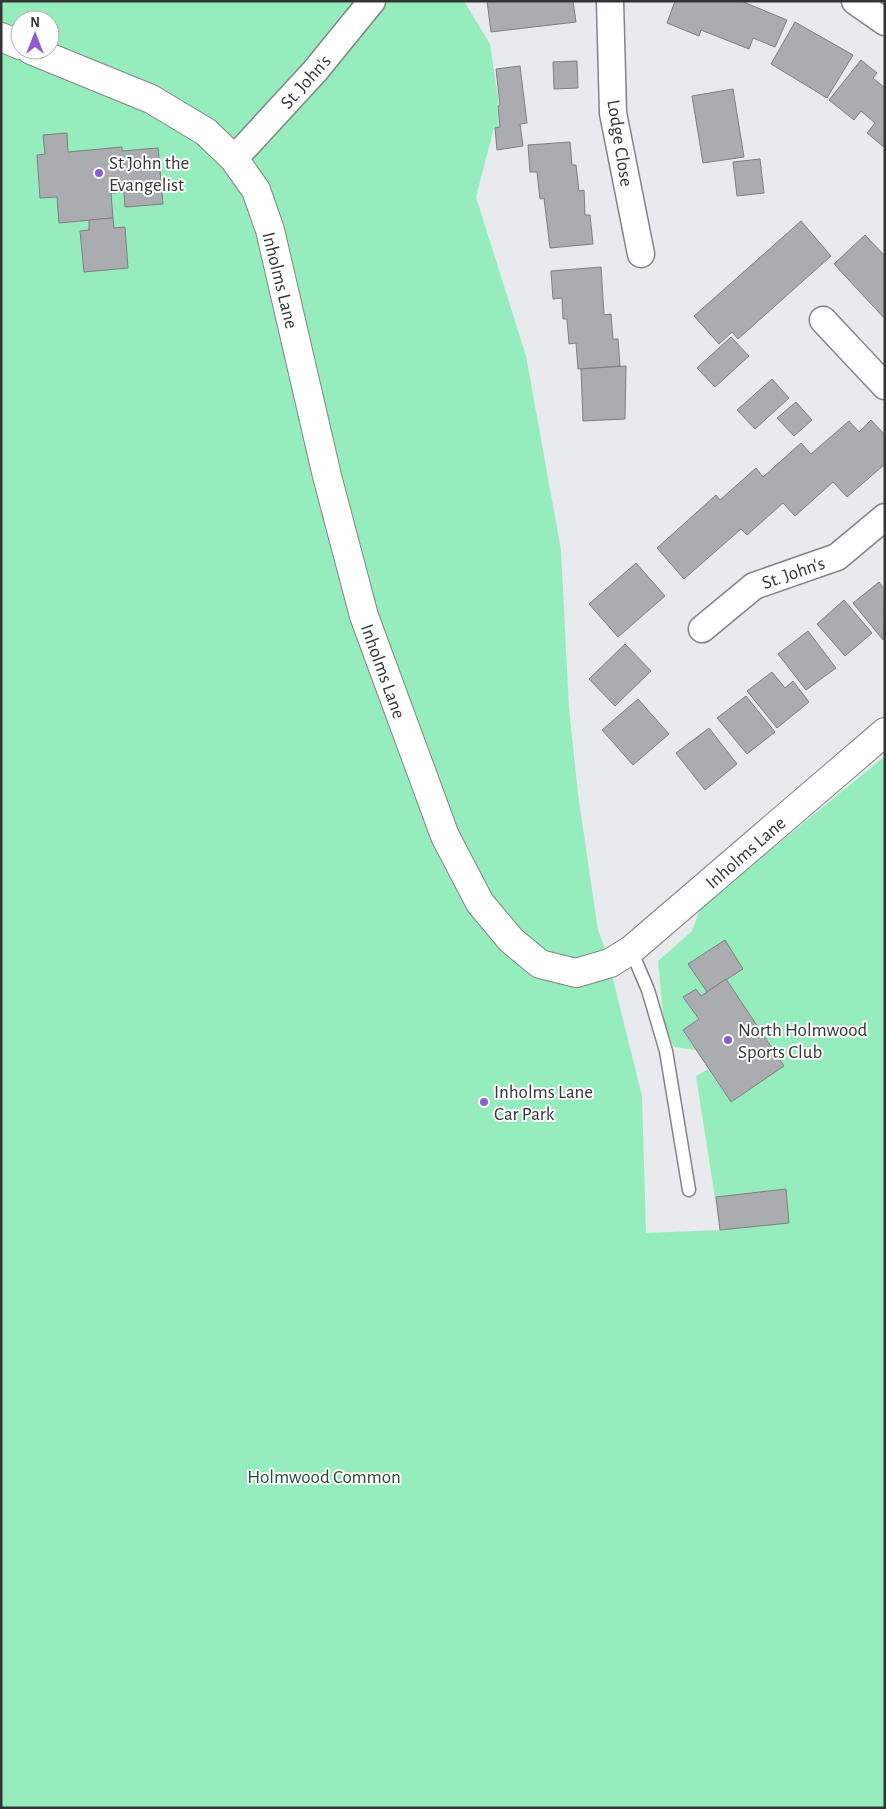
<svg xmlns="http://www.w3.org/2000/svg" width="886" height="1809" font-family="'Alegreya Sans',sans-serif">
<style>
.green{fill:#95edbd;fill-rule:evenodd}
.building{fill:#abacb0;stroke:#7e7f82}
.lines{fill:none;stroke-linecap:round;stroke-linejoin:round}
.service-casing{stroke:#838487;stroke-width:15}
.minor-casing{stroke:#838487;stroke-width:29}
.tertiary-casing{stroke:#838487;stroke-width:30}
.service{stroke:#fff;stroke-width:12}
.minor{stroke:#fff;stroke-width:26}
.tertiary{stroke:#fff;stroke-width:28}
.poi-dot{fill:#8e5bd4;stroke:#fff;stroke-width:2}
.labels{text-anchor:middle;stroke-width:4;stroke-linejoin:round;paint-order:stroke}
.street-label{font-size:19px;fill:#333435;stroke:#fff}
.poi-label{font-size:19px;fill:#333435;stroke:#fff;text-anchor:start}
.park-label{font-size:19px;fill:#214c36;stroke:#fff}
</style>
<rect width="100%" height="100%" fill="#e9eaee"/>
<!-- green -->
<path class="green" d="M1 1H464L490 44 499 104 497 105 499 127 494 128 476 197 526 356 561 550 569 708 578 794 598 930 606 951 642 1096 646 1233 720 1230 696 1076 708 1069 731 1102 784 1066 726 979 743 969 725 940 688 964 707 992 701 996 695 989 683 997 699 1019 683 1031 696 1050 674 1047 664 1024 658 961 692 931 701 907 885 756V1808H1ZM20 20H50V50H20Z"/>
<!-- building -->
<g class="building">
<polygon points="487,1 573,1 576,22 491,32"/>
<polygon points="675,1 741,1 787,20 775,47 753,38 749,49 701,30 699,36 667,23"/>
<polygon points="795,22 853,55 827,98 771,64"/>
<polygon points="861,60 877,73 873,78 885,88 885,148 867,133 875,123 861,111 854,120 829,100"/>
<polygon points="577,61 578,88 554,89 553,62"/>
<polygon points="520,66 527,123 520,124 523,146 497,150 495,128 500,127 498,106 500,105 496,69"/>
<polygon points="733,89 744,157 703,163 692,96"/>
<polygon points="67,133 68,152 122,147 122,151 158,148 163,204 125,207 124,192 111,193 113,218 59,223 57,197 40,198 37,155 45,154 43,135"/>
<polygon points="570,142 572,165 576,165 579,191 584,190 585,215 590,215 593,244 550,248 544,198 540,199 537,172 530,172 528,145"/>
<polygon points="760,159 764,193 737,196 733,162"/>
<polygon points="113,218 114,228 125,227 128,268 84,272 80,231 89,230 89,220"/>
<polygon points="801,221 831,256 738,339 732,332 719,344 694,316"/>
<polygon points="865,235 885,256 885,319 834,264"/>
<polygon points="601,267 604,315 611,314 613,339 618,339 620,366 578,369 576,343 569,344 567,319 563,319 562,298 553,299 551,271"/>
<polygon points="731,337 749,356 715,387 697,368"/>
<polygon points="626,366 625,419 583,421 581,369"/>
<polygon points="772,379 789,398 755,429 737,410"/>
<polygon points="796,402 812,420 794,436 777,418"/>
<polygon points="871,420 885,435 885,464 847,497 833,482 795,516 783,503 747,535 741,529 684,579 657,548 716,495 720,500 756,468 763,477 801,443 811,454 849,421 859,432"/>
<polygon points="636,563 665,596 618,637 589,604"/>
<polygon points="879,582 885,590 883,640 853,603"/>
<polygon points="844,600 872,633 845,656 817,624"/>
<polygon points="808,631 836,668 806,690 778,654"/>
<polygon points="625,644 651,671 615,706 589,679"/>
<polygon points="772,672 785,688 793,681 809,702 777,728 747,691"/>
<polygon points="746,696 775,732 747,754 717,718"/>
<polygon points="638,699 669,734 633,765 602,730"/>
<polygon points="709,728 737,764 705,790 676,753"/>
<polygon points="725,940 743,969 707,992 688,964"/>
<polygon points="726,979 784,1066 731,1102 683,1030 699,1019 683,997 696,989 701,996"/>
<polygon points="786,1189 789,1223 720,1230 716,1197"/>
</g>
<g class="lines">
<defs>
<polyline id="service" points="631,950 648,990 666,1051 689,1190"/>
<g id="minor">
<polyline points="610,1 613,113 641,254"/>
<polyline points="855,1 885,22"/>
<polyline points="234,159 315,71 372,1"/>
<polyline points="823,320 885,386"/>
<polyline points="702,629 754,586 837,557 885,517"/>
</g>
<g id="tertiary">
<polyline points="1,37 20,45"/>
<polyline points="31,50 151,99 206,132 234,159 256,190 270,230 327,476 364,616 445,836 480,903 511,940 540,964 576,973 610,963 631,950 885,732"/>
</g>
</defs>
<!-- service casing -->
<use href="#service" class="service-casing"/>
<!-- minor casing -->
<use href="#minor" class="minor-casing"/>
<!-- tertiary casing -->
<use href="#tertiary" class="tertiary-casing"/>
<!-- service -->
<use href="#service" class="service"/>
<!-- minor -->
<use href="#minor" class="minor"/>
<!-- tertiary -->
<use href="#tertiary" class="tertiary"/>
</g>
<!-- markers -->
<g class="poi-dot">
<circle cx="99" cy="173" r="5"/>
<circle cx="728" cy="1040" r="5"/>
<circle cx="484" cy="1102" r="5"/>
</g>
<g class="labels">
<!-- street labels -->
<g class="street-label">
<text transform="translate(305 81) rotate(-48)" y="7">St. John's</text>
<text transform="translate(621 143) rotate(81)" y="7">Lodge Close</text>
<text transform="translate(281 280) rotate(76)" y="7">Inholms Lane</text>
<text transform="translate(793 572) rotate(-19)" y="7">St. John's</text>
<text transform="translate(384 671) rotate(70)" y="7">Inholms Lane</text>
<text transform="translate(745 852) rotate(-41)" y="7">Inholms Lane</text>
</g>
<!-- poi labels -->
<g class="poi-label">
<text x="109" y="169">St John the<tspan x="109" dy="22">Evangelist</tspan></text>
<text x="738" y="1036">North Holmwood<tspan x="738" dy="22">Sports Club</tspan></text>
<text x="494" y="1098">Inholms Lane<tspan x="494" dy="22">Car Park</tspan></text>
</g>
<!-- park labels -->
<g class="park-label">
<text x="324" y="1483">Holmwood Common</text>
</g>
</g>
<!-- border -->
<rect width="886" height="1809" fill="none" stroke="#333435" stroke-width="5"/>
<!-- north arrow -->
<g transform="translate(35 35)"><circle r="24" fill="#ffffff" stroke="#adaeae"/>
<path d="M0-4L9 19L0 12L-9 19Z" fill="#8e5bd4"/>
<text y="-8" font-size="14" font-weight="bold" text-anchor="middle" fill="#333435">N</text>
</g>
</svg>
